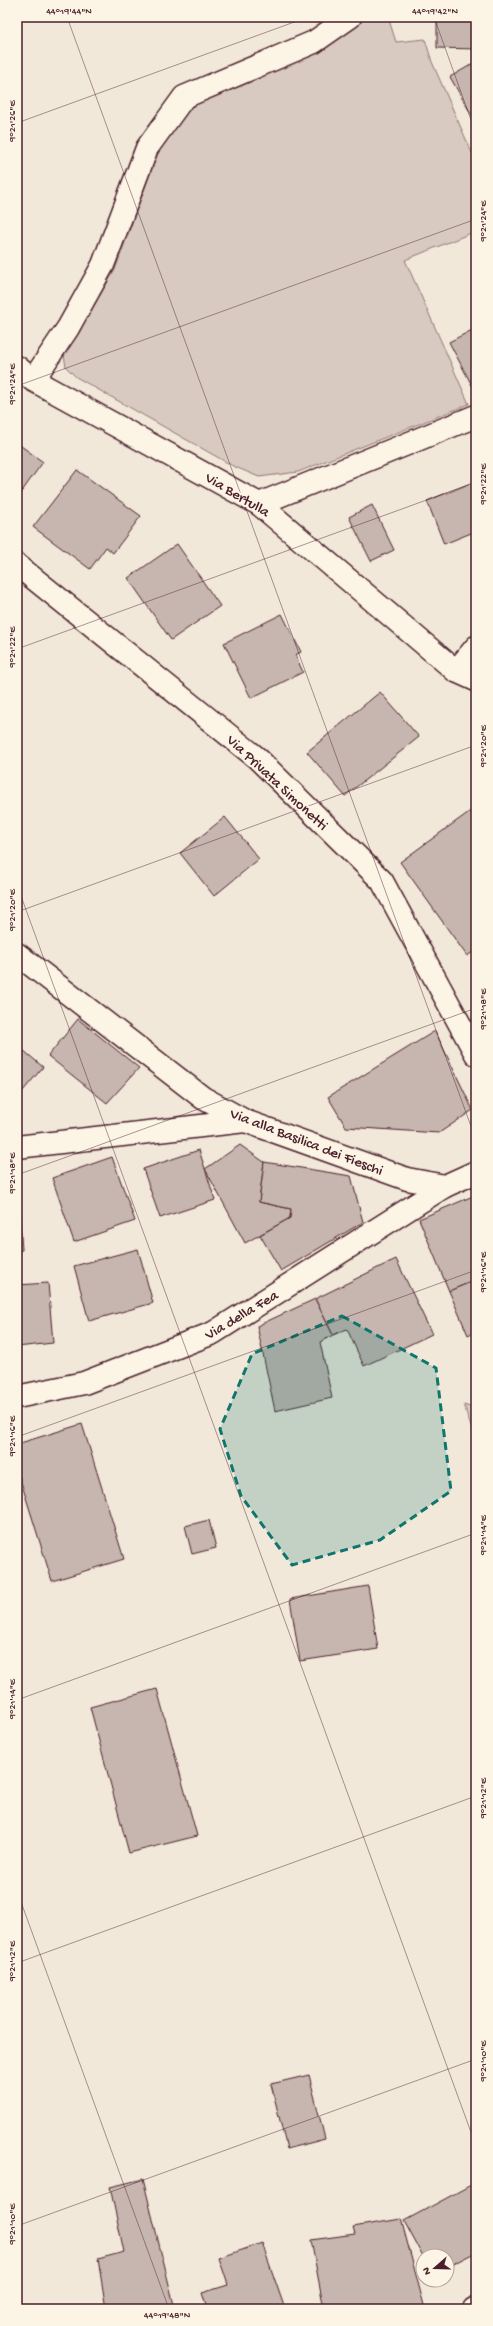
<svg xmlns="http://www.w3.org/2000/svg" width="493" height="2326" font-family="'Gochi Hand',sans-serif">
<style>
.green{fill:#d8cac0;stroke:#917476}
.building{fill:#c7b6af;stroke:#4a1f2b}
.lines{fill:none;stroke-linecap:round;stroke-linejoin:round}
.lane-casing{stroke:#4a1f2b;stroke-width:25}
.street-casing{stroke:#4a1f2b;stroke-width:25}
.secondary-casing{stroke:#4a1f2b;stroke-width:25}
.lane{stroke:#fcf5e5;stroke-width:22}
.street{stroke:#fcf5e5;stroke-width:22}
.secondary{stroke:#fcf5e5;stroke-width:22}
.marked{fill:#0f766e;fill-opacity:0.2;stroke:#0f766e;stroke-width:3;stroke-dasharray:8 5;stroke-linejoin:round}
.ticks{fill:none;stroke:#4a1f2b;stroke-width:1;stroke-opacity:0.45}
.labels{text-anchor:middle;stroke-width:4;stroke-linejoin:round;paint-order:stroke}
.street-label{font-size:15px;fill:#4a1f2b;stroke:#fcf5e5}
.neatline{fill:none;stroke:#4a1f2b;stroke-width:1.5}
.ticks-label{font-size:10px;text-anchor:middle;fill:#4a1f2b}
</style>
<rect width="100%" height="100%" fill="#f1e8da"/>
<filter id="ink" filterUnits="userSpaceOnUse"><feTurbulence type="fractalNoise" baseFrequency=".025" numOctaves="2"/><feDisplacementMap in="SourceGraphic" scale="8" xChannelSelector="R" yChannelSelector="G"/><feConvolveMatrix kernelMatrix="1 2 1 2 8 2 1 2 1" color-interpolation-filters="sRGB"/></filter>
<g filter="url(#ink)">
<!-- green -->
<g class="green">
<polygon points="362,17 388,17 396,42 425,39 432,62 476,162 476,231 405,260 469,404 298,472 259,477 233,466 76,377 66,367 64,355 115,270 161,143 169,129 199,96 326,40"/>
<polygon points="464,1405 476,1409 476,1445 476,1443"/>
</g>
<!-- building -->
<g class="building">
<polygon points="437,17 476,17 476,49 437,48"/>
<polygon points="476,62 476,118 474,119 450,77"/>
<polygon points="476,328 476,391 475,391 449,342"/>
<polygon points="17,443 43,462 17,498"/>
<polygon points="77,470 141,516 113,553 106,547 90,569 33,527"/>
<polygon points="476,481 476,531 444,544 427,501"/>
<polygon points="372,505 394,550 371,561 349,517"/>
<polygon points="177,544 220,606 171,640 128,578"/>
<polygon points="282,614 301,652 295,655 303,672 251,698 224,643"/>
<polygon points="380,692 419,737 345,796 307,752"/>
<polygon points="476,807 476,950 467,956 400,862"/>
<polygon points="225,817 259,859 214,896 180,853"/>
<polygon points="78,1019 139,1068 107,1103 48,1056"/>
<polygon points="435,1031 473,1110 439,1133 346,1127 328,1097"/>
<polygon points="17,1045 43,1067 17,1098"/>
<polygon points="240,1145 264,1162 259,1202 291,1209 290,1218 245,1243 205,1169"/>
<polygon points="199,1150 215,1200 160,1218 143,1169"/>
<polygon points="112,1157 135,1221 74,1242 52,1178"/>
<polygon points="264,1162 351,1176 363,1222 281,1271 260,1235 290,1218 291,1209 259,1202"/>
<polygon points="17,1179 22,1250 17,1251"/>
<polygon points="473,1196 476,1203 476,1280 449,1291 419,1219"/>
<polygon points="138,1249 153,1303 89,1321 74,1266"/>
<polygon points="396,1259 432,1334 364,1366 347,1329 333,1335 315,1299"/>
<polygon points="476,1280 476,1331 468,1335 449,1291"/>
<polygon points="48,1283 53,1343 17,1347 17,1285"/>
<polygon points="315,1299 333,1335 320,1342 332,1398 275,1411 257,1326"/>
<polygon points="82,1424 124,1559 52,1581 17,1469 17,1444"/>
<polygon points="209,1520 216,1548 192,1554 185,1526"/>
<polygon points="368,1586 378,1649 300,1661 290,1599"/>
<polygon points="157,1689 197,1836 129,1853 90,1707"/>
<polygon points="309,2075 325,2139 287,2149 271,2084"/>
<polygon points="143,2179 175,2309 106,2309 98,2259 124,2252 110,2187"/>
<polygon points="471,2185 476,2195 476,2252 447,2267 447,2256 423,2256 404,2221"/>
<polygon points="401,2219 425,2309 324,2309 311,2240 355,2234 353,2227"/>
<polygon points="262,2243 285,2309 207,2309 202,2293 228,2285 219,2258"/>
</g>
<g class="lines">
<defs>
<polyline id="lane" points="456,671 476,647"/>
<g id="street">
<polyline points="33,380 68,328 103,265 147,148 184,97 314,42 350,17"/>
<polyline points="259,504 476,416"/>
<polyline points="17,565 257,758 382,881 476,1054"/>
<polyline points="17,954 203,1098 245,1121 407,1179 445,1186 476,1172"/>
<polyline points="17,1147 245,1121"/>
<polyline points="17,1397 84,1383 213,1333 445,1186"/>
</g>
<g id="secondary">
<polyline points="17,367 33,380 259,504 456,671 476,680"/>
<polyline points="474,2309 476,2308"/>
</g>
</defs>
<!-- lane casing -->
<use href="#lane" class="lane-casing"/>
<!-- street casing -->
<use href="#street" class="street-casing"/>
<!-- secondary casing -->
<use href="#secondary" class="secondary-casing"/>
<!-- lane -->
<use href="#lane" class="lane"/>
<!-- street -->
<use href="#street" class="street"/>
<!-- secondary -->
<use href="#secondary" class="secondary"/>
</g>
</g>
<!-- marked area -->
<path class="marked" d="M342 1316 436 1368 451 1491 380 1540 292 1565 241 1496 220 1429 252 1354Z"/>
<!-- ticks -->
<path class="ticks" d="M67 17 476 1140M434 17 476 134M17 123 308 17M17 386 476 219M17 649 476 482M17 885 476 2146M17 912 476 745M17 1175 476 1008M17 1437 476 1270M17 1700 476 1533M17 1891 169 2309M17 1963 476 1796M17 2226 476 2059"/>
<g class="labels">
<!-- street labels -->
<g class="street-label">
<text transform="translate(238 494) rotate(31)" y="5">Via Bertulla</text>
<text transform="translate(278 782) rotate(43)" y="5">Via Privata Simonetti</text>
<text transform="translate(307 1141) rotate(21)" y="5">Via alla Basilica dei Fieschi</text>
<text transform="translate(241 1314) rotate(-31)" y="5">Via della Fea</text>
</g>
</g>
<!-- margin -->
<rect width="493" height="2326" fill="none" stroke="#fcf5e5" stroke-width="44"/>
<!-- north arrow -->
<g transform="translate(435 2268) rotate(250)"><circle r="19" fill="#fcf5e5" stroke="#b59f9b"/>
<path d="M0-3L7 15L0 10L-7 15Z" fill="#4a1f2b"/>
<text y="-6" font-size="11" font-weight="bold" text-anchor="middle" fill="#4a1f2b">N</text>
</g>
<rect x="22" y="22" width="449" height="2282" class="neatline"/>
<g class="ticks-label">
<text x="69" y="14">44°19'44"N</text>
<text x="435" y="14">44°19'42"N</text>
<text transform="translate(11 121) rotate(-90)" y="4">9°21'26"E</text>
<text transform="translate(482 221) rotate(-90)" y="4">9°21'24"E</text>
<text transform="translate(11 384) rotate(-90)" y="4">9°21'24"E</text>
<text transform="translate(482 484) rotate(-90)" y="4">9°21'22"E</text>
<text transform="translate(11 647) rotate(-90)" y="4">9°21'22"E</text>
<text transform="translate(482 746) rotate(-90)" y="4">9°21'20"E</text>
<text transform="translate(11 910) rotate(-90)" y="4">9°21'20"E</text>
<text transform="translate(482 1009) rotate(-90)" y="4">9°21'18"E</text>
<text transform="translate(11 1173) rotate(-90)" y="4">9°21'18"E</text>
<text transform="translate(482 1272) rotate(-90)" y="4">9°21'16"E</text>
<text transform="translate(11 1436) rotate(-90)" y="4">9°21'16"E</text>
<text transform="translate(482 1535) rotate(-90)" y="4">9°21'14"E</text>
<text transform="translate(11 1699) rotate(-90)" y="4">9°21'14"E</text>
<text transform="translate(482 1798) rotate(-90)" y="4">9°21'12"E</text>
<text transform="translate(11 1961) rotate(-90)" y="4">9°21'12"E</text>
<text transform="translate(482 2061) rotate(-90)" y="4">9°21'10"E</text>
<text transform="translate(11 2224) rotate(-90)" y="4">9°21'10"E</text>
<text x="167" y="2318">44°19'48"N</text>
</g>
</svg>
